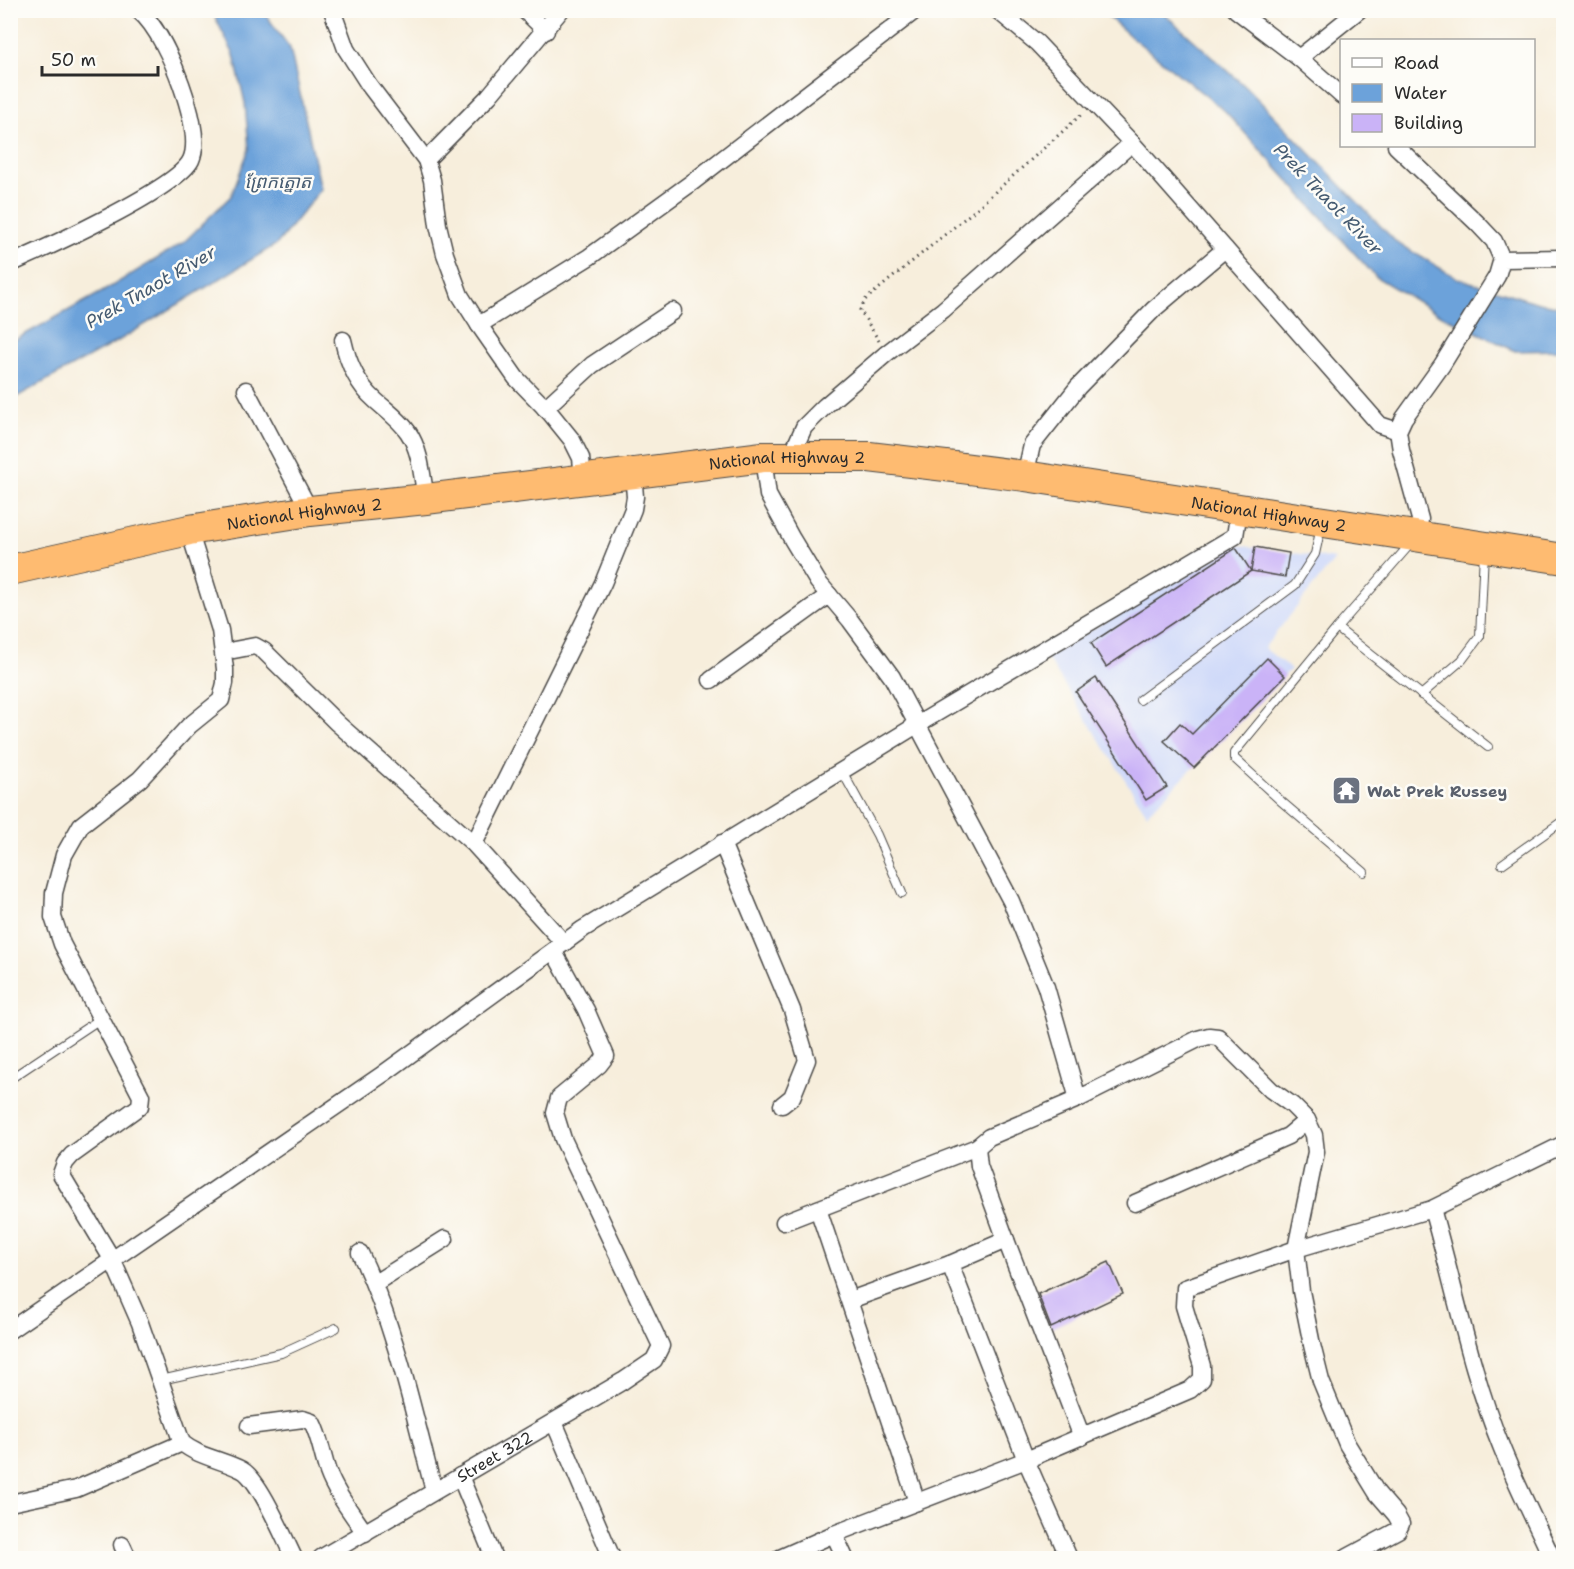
<svg xmlns="http://www.w3.org/2000/svg" width="1574" height="1569" font-family="'Shantell Sans','Noto Sans Khmer',sans-serif">
<style>
.built{fill:#d0daf9}
.water{fill:#6ca2da;stroke:#4c6682;stroke-width:1.5}
.building{fill:#cab3f7}
.lines{fill:none;stroke-linecap:round;stroke-linejoin:round}
.lane-casing{stroke:#4a4846;stroke-width:10}
.street-casing{stroke:#4a4846;stroke-width:19}
.highway-casing{stroke:#4a4846;stroke-width:32}
.path{stroke:#4a4846;stroke-width:3;stroke-dasharray:1.5 4.5;stroke-linecap:butt}
.lane{stroke:#fff;stroke-width:8}
.street{stroke:#fff;stroke-width:16}
.highway{stroke:#febb71;stroke-width:30}
.labels{text-anchor:middle;stroke-width:5;stroke-linejoin:round;paint-order:stroke}
.street-label{font-size:16px;fill:#2b2b2b;stroke:#fdfcf7}
.worship-label{font-size:16px;font-weight:bold;fill:#5b616d;stroke:#fdfcf7;text-anchor:start}
.water-label{font-size:18px;font-style:italic;fill:#455b71;stroke:#fdfcf7}
</style>
<rect width="100%" height="100%" fill="#fdfcf7"/>
<filter id="ink" filterUnits="userSpaceOnUse"><feTurbulence type="fractalNoise" baseFrequency=".0167" numOctaves="2"/><feDisplacementMap in="SourceGraphic" scale="12" xChannelSelector="R" yChannelSelector="G"/><feConvolveMatrix kernelMatrix="1 2 1 2 8 2 1 2 1" color-interpolation-filters="sRGB"/></filter>
<filter id="wash" filterUnits="userSpaceOnUse"><feTurbulence type="fractalNoise" baseFrequency=".008" numOctaves="4" result="noise"/><feDisplacementMap in="SourceGraphic" scale="24" xChannelSelector="R" yChannelSelector="G"/><feGaussianBlur stdDeviation="1.35" result="paint"/><feColorMatrix in="noise" values="0 0 0 0 0 0 0 0 0 0 0 0 0 0 0 0 0 1.4 0 .05"/><feComposite in="paint" operator="in"/></filter>
<g filter="url(#wash)">
<rect width="100%" height="100%" fill="#f7eedc"/>
<!-- built -->
<polygon class="built" points="1237,545 1335,559 1264,648 1291,669 1147,814 1046,656"/>
<!-- water -->
<g class="water">
<polygon points="212,11 263,11 290,48 321,189 277,244 118,341 11,400 11,342 102,292 183,243 231,196 249,149 245,103 234,55"/>
<polygon points="1102,11 1161,11 1246,87 1397,243 1457,278 1539,303 1563,307 1563,350 1515,351 1435,312 1376,277 1225,111 1129,35"/>
</g>
<g id="blocks">
<!-- building -->
<g class="building">
<polygon points="1255,547 1289,553 1285,577 1251,571"/>
<polygon points="1236,548 1251,571 1106,667 1091,643"/>
<polygon points="1267,658 1285,676 1194,768 1164,741 1180,723 1192,734"/>
<polygon points="1096,678 1167,787 1146,800 1076,692"/>
<polygon points="1109,1262 1123,1294 1051,1328 1038,1294"/>
</g>
</g>
</g>
<g filter="url(#ink)">
<use href="#blocks" fill-opacity="0" stroke="#4a4846" stroke-width="1.5"/>
<g class="lines">
<defs>
<g id="lane">
<polyline points="1337,628 1488,747"/>
<polyline points="1421,695 1462,660 1480,636 1484,552"/>
<polyline points="1140,700 1295,585 1315,554 1321,527"/>
<polyline points="842,771 877,835 902,893"/>
<polyline points="1502,864 1564,820"/>
<polyline points="1364,872 1282,802 1234,758 1234,753 1337,628 1413,541"/>
<polyline points="10,1079 100,1019"/>
<polyline points="161,1380 281,1353 336,1328"/>
</g>
<g id="street">
<polyline points="332,10 346,49 369,85 426,160 432,180 438,225 445,254 460,295 479,325 516,378 551,414 572,440 581,458 583,478"/>
<polyline points="524,10 546,31"/>
<polyline points="997,10 1037,43 1132,143 1380,425 1398,431"/>
<polyline points="1236,10 1299,58 1342,96"/>
<polyline points="1299,58 1359,10"/>
<polyline points="1396,146 1477,223 1494,241 1502,259"/>
<polyline points="426,160 489,96 561,10"/>
<path d="M10 264C44 249 177 189 191 160 200 140 188 104 181 84 173 62 157 25 138 10"/>
<polyline points="479,325 589,257 694,181 916,10"/>
<path d="M343 340C348 363 358 385 375 400 387 411 399 419 408 432 421 451 422 477 426 499"/>
<polyline points="246,390 310,511"/>
<polyline points="545,408 592,365 673,311"/>
<polyline points="791,456 804,427 825,406 887,353 943,310 1132,143"/>
<polyline points="763,457 768,495 792,539 818,582 850,620 892,677 1011,901 1046,987 1078,1099"/>
<polyline points="1025,476 1032,445 1078,387 1154,309 1225,249"/>
<path d="M189 530 220 630 225 669V683L221 700 189 726 140 779 81 825 64 855 54 893 53 917 62 944 141 1096 140 1106 72 1155 65 1163 61 1174 112 1259 140 1323 182 1443C199 1457 223 1460 242 1470 260 1480 284 1538 294 1558"/>
<polyline points="1418,536 1420,519 1401,450 1398,431 1404,418 1442,365 1497,276 1502,259 1564,258"/>
<polyline points="234,650 255,646 264,651 337,723 474,844 564,943"/>
<polyline points="711,680 829,595"/>
<polyline points="722,843 792,1010 807,1060 792,1097 782,1105"/>
<polyline points="474,844 603,583 633,509 635,497 633,472"/>
<polyline points="977,1147 979,1166 1006,1240 1082,1437"/>
<polyline points="1135,1203 1288,1136 1307,1120"/>
<polyline points="818,1209 917,1502"/>
<path d="M1432 1209C1455 1288 1470 1370 1501 1446 1516 1484 1535 1521 1552 1558"/>
<polyline points="784,1222 977,1147 989,1137 1078,1099 1198,1039 1209,1036 1218,1037 1271,1090 1292,1105 1307,1120 1314,1135 1316,1152 1296,1249 1301,1291 1312,1345 1321,1381 1347,1444 1377,1493 1396,1515 1401,1524 1398,1530 1346,1558"/>
<path d="M360 1253C396 1328 413 1411 434 1491"/>
<polyline points="950,1264 1026,1460 1069,1558"/>
<polyline points="375,1283 445,1239"/>
<polyline points="850,1300 950,1264 1006,1240"/>
<polyline points="10,1330 383,1074 583,929 925,720 1235,536 1239,510"/>
<polyline points="554,1422 612,1558"/>
<path d="M249 1426 303 1419 312 1422C320 1437 322 1455 328 1472 336 1494 352 1513 365 1533"/>
<polyline points="460,1476 494,1558"/>
<polyline points="10,1503 76,1489 182,1443"/>
<polyline points="834,1534 845,1558"/>
<polyline points="122,1545 128,1558"/>
<path id="s1" d="M321 1558 623 1381 654 1360 661 1346 563 1139 555 1113 559 1098 599 1065 606 1056 586 1010 554 952"/>
<polyline points="780,1558 834,1534 1026,1460 1190,1390 1202,1379 1202,1366 1184,1306 1185,1288 1296,1249 1432,1209 1564,1144"/>
</g>
<g id="highway">
<path id="s2" d="M10 570 189 530 310 511 426 499 763 457H869L954 467 1025 476 1564 559"/>
</g>
</defs>
<!-- lane casing -->
<use href="#lane" class="lane-casing"/>
<!-- street casing -->
<use href="#street" class="street-casing"/>
<!-- highway casing -->
<use href="#highway" class="highway-casing"/>
<!-- path -->
<polyline class="path" points="879,341 860,310 865,300 975,210 1083,113"/>
<!-- lane -->
<use href="#lane" class="lane"/>
<!-- street -->
<use href="#street" class="street"/>
<!-- highway -->
<use href="#highway" class="highway"/>
</g>
</g>
<!-- icons -->
<defs>
<symbol id="temple-square" viewBox="-11 -11 22 22"><rect x="-9" y="-9" width="18" height="18" rx="4" fill="#6b7280" stroke="#fdfcf7"/><path d="M0-6L5-2H3V0L6.5 2.5H4V6H1.5V3h-3V6H-4V2.5H-6.5L-3 0V-2H-5Z" fill="#fff"/></symbol>
</defs>
<g fill-rule="evenodd">
<use href="#temple-square" x="1330" y="774" width="33" height="33"/>
</g>
<g class="labels">
<!-- street labels -->
<g class="street-label">
<text dy="6" stroke="none"><textPath href="#s2" startOffset="786">National Highway 2</textPath></text>
<text dy="6" stroke="none"><textPath href="#s2" startOffset="300">National Highway 2</textPath></text>
<text dy="6" stroke="none"><textPath href="#s2" startOffset="1272">National Highway 2</textPath></text>
<text dy="6" stroke="none"><textPath href="#s1" startOffset="201">Street 322</textPath></text>
</g>
<!-- worship labels -->
<g class="worship-label">
<text x="1367" y="797">Wat Prek Russey</text>
</g>
<!-- water labels -->
<g class="water-label">
<text x="278" y="188">ព្រែកត្នោត</text>
<text transform="translate(1328 199) rotate(46)" y="6">Prek Tnaot River</text>
<text transform="translate(151 287) rotate(-30)" y="6">Prek Tnaot River</text>
</g>
</g>
<!-- margin -->
<rect width="1574" height="1569" fill="none" stroke="#fdfcf7" stroke-width="36"/>
<!-- legend -->
<rect x="1340" y="39" width="195" height="108" fill="#fdfcf7" stroke="#a9a8a5" stroke-width="1.5"/>
<rect x="1352" y="58" width="30" height="9" fill="#ffffff" stroke="#a9a8a5" stroke-width="1.5"/>
<text x="1394" y="69" font-size="18" fill="#2b2b2b">Road</text>
<rect x="1352" y="84" width="30" height="18" fill="#6ca2da" stroke="#a9a8a5" stroke-width="1.5"/>
<text x="1394" y="99" font-size="18" fill="#2b2b2b">Water</text>
<rect x="1352" y="114" width="30" height="18" fill="#cab3f7" stroke="#a9a8a5" stroke-width="1.5"/>
<text x="1394" y="129" font-size="18" fill="#2b2b2b">Building</text>
<!-- scale -->
<path d="M42 66v9h116v-9" fill="none" stroke="#2b2b2b" stroke-width="3"/>
<text x="51" y="66" font-size="18" fill="#2b2b2b" stroke="#fdfcf7" stroke-width="4.5" paint-order="stroke">50 m</text>
</svg>
